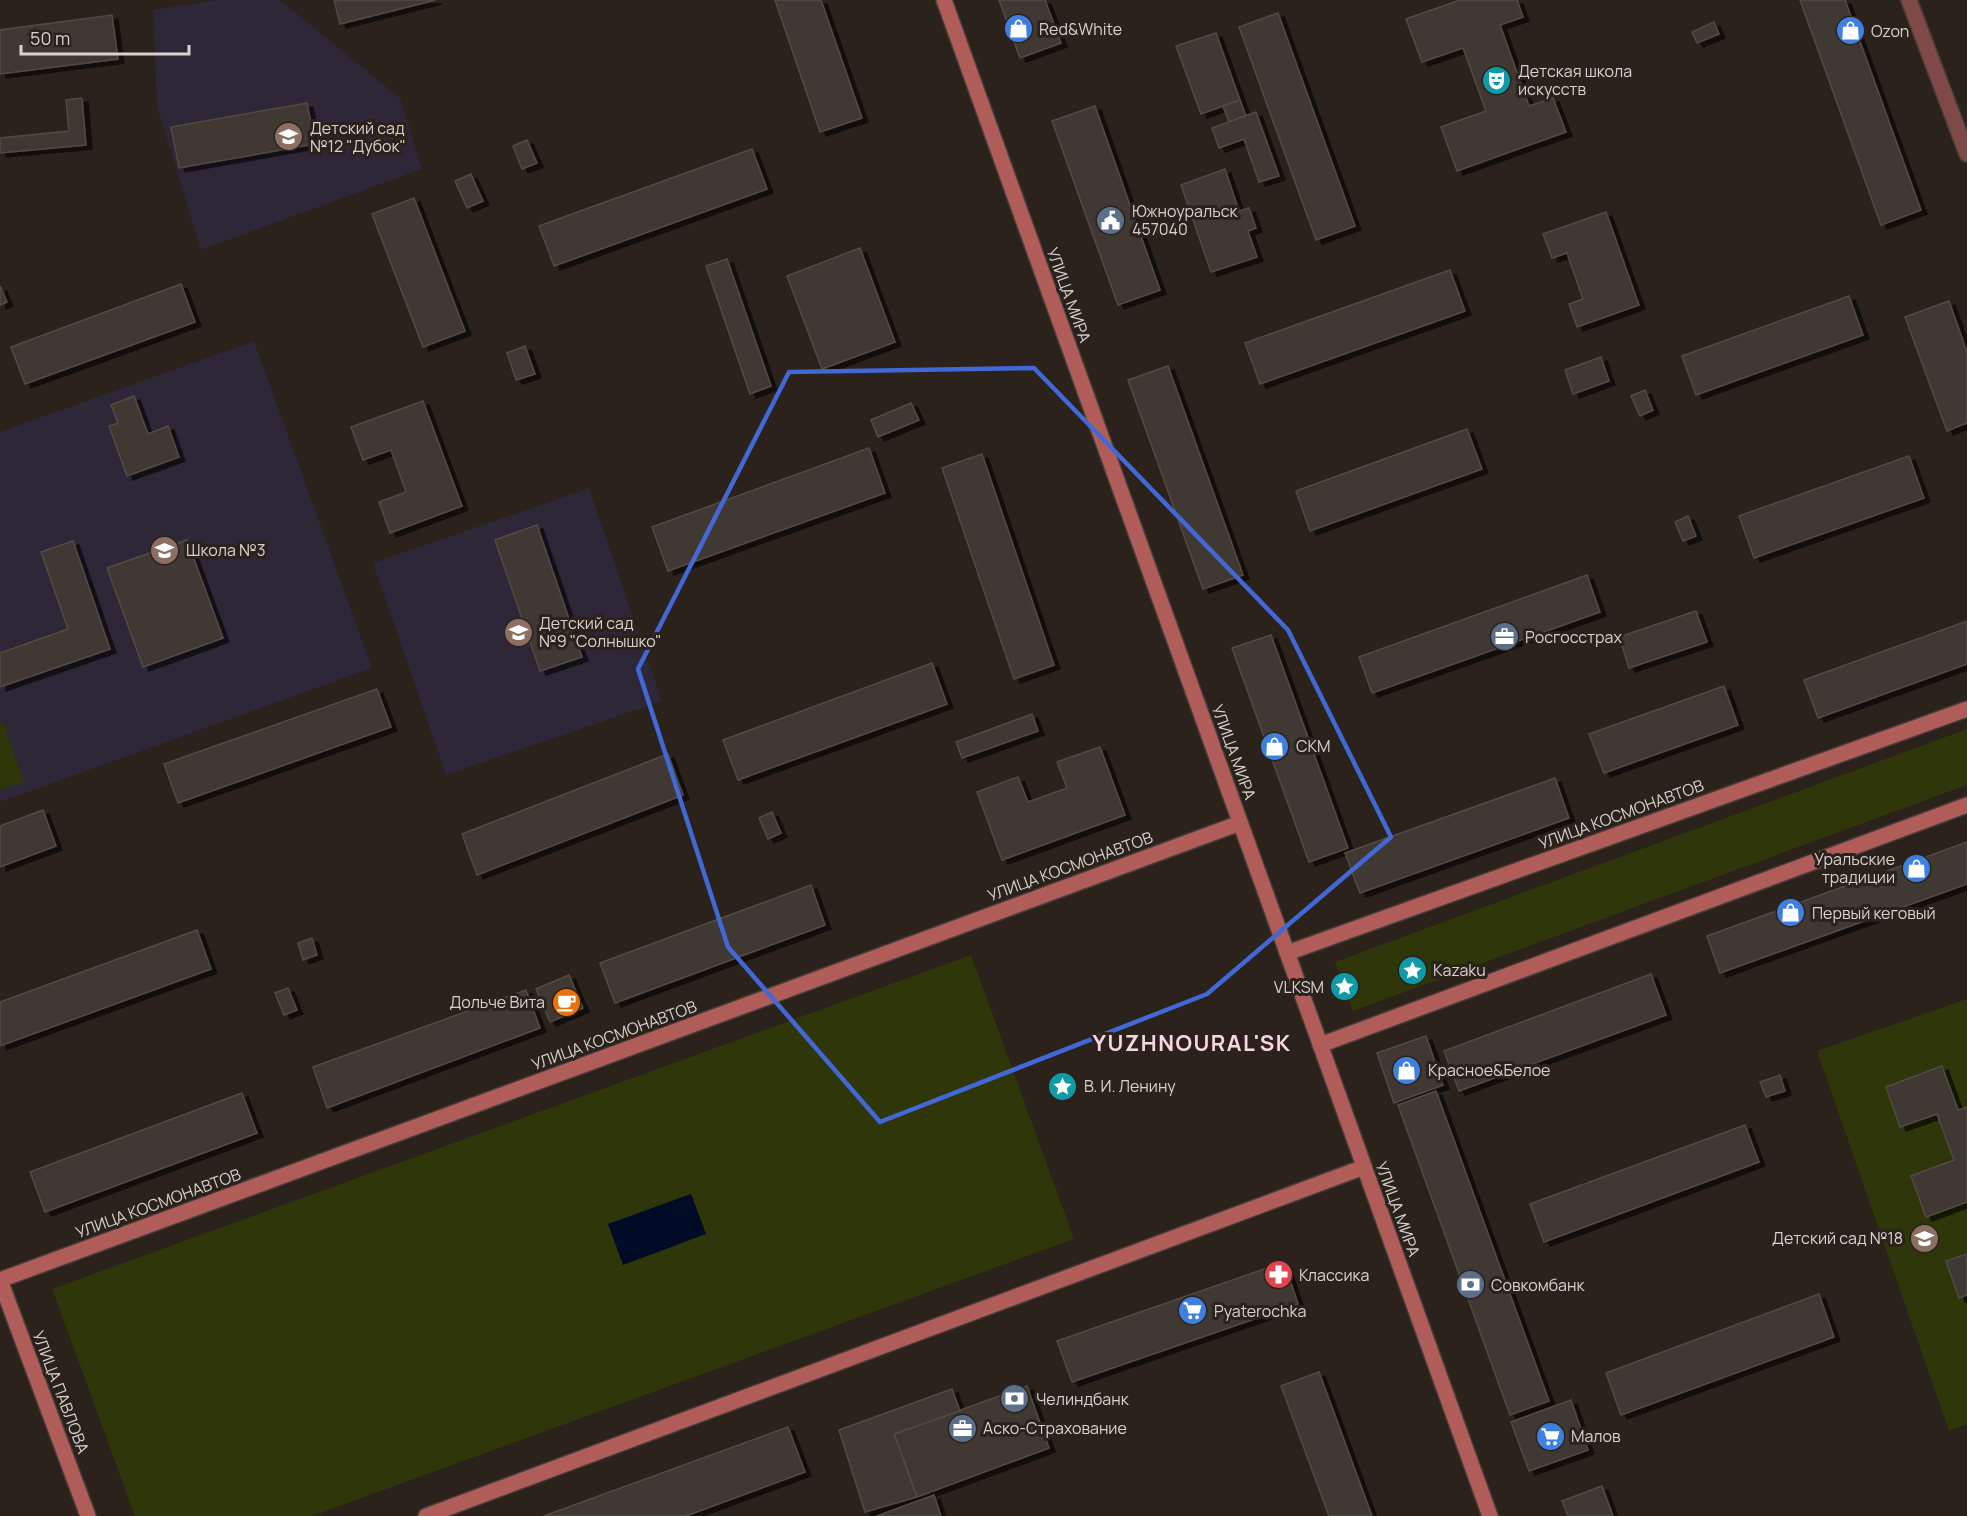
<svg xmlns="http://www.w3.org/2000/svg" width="1967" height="1516" font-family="Manrope,sans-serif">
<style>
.education{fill:#2e2737}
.green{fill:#2e360a}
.water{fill:#000b25}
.building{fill:#3f3830;stroke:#534b43;stroke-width:1.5;filter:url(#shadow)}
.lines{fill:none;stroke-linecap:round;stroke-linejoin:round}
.street-casing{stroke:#463e37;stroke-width:18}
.secondary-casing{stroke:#463e37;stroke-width:18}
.street{stroke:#7e4946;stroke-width:15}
.secondary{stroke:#b05d59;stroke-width:15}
.marked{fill:none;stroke:#4268d6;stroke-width:4.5;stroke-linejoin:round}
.labels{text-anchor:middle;stroke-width:6;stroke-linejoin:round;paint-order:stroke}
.poi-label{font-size:16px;fill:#d7d2cd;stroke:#2a221b;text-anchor:start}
.street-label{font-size:16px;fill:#d7d2cd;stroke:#2a221b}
.district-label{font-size:22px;font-weight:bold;letter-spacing:1.5px;fill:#f6d6e3;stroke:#2a221b}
</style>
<defs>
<filter id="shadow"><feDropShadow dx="6" dy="4" stdDeviation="0" flood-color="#0009"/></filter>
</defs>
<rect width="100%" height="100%" fill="#2a221b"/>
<!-- education -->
<g class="education">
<polygon points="218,0 280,0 400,98 422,169 201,250 157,106 153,10"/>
<polygon points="254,341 372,668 0,802 0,432"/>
<polygon points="589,488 662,701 446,775 373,563"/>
</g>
<!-- green -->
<g class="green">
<polygon points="3,722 24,782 0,790 0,723"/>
<polygon points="1967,729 1967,785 1353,1011 1335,962"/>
<polygon points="971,955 1074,1239 312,1516 135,1516 52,1289"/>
<polygon points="1967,999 1967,1424 1949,1431 1817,1051"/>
</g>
<!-- water -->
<polygon class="water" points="691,1194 706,1234 623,1265 608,1224"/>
<!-- building -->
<g class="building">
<polygon points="334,0 436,0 340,24"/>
<polygon points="775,0 821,0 862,118 820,132"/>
<polygon points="999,0 1045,0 1061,43 1020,58"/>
<polygon points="1460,0 1517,0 1523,17 1500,25 1529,106 1553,98 1566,132 1457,171 1441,127 1486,111 1463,48 1422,62 1406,19"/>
<polygon points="1800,0 1845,0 1921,210 1881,225"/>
<polygon points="1278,13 1355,226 1316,240 1239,27"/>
<polygon points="112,15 118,59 0,74 0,30"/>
<polygon points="1714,22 1719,34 1697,43 1692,32"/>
<polygon points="1216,33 1240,100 1201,114 1176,46"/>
<polygon points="82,98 86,145 0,153 0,138 69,131 66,100"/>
<polygon points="1240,100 1246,116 1229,122 1223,106"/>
<polygon points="307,103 315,144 179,168 171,127"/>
<polygon points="1095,106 1160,290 1118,305 1052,121"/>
<polygon points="1256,112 1279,176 1259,182 1244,139 1219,148 1212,128"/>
<polygon points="527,140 537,163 522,169 513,146"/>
<polygon points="752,149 767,189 554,266 539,226"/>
<polygon points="1225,169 1239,211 1249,208 1256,228 1248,231 1257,257 1211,272 1181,185"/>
<polygon points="471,174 483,201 467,208 455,181"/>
<polygon points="414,198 465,331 423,347 372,214"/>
<polygon points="1606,212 1639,305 1577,327 1569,304 1583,299 1567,253 1552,258 1543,234"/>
<polygon points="860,248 895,342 822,369 787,276"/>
<polygon points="727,259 771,386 750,394 706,266"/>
<polygon points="1450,270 1465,311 1260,384 1245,343"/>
<polygon points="181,284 195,322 25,384 11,347"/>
<polygon points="0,286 7,302 0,305"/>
<polygon points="1849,296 1863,335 1696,395 1682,356"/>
<polygon points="1949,301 1967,352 1967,423 1947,431 1905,317"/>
<polygon points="525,346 535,374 516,380 507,353"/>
<polygon points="1601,357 1609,381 1573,394 1565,370"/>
<polygon points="1168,366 1243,575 1203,589 1128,380"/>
<polygon points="1645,390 1653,410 1640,416 1631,396"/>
<polygon points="134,396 148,434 168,426 179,457 127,476 109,426 118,423 111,405"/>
<polygon points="423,401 462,506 390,533 379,502 406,492 391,450 363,460 351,427"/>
<polygon points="911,403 919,420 878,437 871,420"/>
<polygon points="1467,429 1482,469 1310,531 1296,491"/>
<polygon points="869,448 885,493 668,571 652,527"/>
<polygon points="982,454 1054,665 1014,679 942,468"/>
<polygon points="1909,456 1924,498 1754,558 1739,516"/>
<polygon points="1688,516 1696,536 1683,541 1675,522"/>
<polygon points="537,525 582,657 540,671 495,540"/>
<polygon points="187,540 223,638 143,667 107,568"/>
<polygon points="73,541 110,649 0,687 0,653 68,629 41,552"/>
<polygon points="1587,575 1600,612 1372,693 1359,657"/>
<polygon points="1696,611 1707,642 1629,668 1619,637"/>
<polygon points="1967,621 1967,664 1818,718 1804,680"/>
<polygon points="1271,635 1348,848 1309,862 1232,648"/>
<polygon points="932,663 947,704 738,780 723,740"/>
<polygon points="1724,686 1738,725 1604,773 1589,734"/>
<polygon points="377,689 391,727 178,803 164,764"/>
<polygon points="1032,714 1038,731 962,758 956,742"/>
<polygon points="1100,747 1125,815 1002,860 977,792 1018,777 1028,802 1067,788 1057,762"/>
<polygon points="668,754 683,795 477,875 462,834"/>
<polygon points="1555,778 1569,818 1360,893 1345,853"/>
<polygon points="43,810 56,846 0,867 0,826"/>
<polygon points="772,812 781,833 768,839 759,818"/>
<polygon points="1967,842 1967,884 1720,973 1707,936"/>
<polygon points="811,885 825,925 615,1003 600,963"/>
<polygon points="197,930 211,969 0,1046 0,1002"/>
<polygon points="312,938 317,955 303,960 298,943"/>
<polygon points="1651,974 1666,1015 1459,1091 1444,1051"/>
<polygon points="569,975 583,1008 550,1022 536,989"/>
<polygon points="288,988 297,1010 284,1015 275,993"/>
<polygon points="526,990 540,1028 327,1108 313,1067"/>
<polygon points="1426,1036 1443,1085 1394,1103 1377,1053"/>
<polygon points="1942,1066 1958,1110 1967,1107 1967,1202 1926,1217 1911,1176 1954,1160 1937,1114 1900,1127 1886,1087"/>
<polygon points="1780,1075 1785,1091 1766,1097 1760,1082"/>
<polygon points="1436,1091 1549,1401 1510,1415 1398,1105"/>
<polygon points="242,1093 257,1133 45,1212 30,1172"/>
<polygon points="1745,1125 1759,1162 1544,1242 1530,1204"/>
<polygon points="1967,1254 1967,1295 1959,1298 1946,1261"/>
<polygon points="1284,1262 1298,1304 1072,1382 1057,1341"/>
<polygon points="1819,1294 1834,1337 1621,1415 1606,1373"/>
<polygon points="1319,1372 1372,1516 1329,1516 1281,1386"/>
<polygon points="1027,1386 1049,1448 917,1497 894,1434"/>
<polygon points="952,1389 960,1411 894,1434 917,1497 865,1512 839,1430"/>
<polygon points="1571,1400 1588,1450 1529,1471 1511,1422"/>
<polygon points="788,1427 805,1472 686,1516 544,1516"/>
<polygon points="1602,1486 1613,1516 1568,1516 1562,1501"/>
<polygon points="934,1495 941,1516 877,1516"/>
</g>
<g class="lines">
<defs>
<polyline id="street" points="1909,0 1967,154"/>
<g id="secondary">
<polyline points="944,0 1490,1516"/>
<polyline points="1287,953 1967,709"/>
<polyline points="1320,1045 1967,805"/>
<polyline points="88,1516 0,1280 1240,823"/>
<polyline points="426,1516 1364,1167"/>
</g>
</defs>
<!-- street casing -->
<use href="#street" class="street-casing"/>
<!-- secondary casing -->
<use href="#secondary" class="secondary-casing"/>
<!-- street -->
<use href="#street" class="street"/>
<!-- secondary -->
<use href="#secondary" class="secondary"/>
</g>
<!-- marked area -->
<path class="marked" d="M1034 368 1288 630 1391 837 1207 994 880 1122 728 947 638 669 789 372Z"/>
<!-- icons -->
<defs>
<symbol id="shop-disc" viewBox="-11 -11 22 22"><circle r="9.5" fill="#3f7fe0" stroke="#2a221b"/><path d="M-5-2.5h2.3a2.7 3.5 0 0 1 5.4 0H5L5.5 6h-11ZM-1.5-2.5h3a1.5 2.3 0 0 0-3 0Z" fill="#fff"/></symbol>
<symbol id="theatre-disc" viewBox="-11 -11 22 22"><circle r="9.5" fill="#0f9aa8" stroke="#2a221b"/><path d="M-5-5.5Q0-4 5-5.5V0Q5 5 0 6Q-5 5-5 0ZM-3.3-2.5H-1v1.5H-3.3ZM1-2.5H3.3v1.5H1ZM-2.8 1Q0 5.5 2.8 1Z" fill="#fff"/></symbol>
<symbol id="school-disc" viewBox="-11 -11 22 22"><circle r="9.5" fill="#8d6e63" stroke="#2a221b"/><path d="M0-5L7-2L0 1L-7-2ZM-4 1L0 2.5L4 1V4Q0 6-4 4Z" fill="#fff"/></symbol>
<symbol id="civic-disc" viewBox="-11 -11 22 22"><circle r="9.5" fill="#5c6f8a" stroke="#2a221b"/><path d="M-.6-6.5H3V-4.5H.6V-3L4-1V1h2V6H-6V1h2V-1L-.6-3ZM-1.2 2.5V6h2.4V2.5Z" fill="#fff"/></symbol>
<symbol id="office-disc" viewBox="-11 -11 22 22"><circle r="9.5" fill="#5c6f8a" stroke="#2a221b"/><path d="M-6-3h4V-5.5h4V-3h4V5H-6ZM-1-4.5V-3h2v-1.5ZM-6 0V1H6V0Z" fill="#fff"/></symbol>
<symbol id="sight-disc" viewBox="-11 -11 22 22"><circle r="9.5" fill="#0f9aa8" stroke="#2a221b"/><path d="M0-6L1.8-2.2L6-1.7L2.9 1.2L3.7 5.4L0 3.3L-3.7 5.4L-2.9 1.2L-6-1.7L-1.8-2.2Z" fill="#fff"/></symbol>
<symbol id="cafe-disc" viewBox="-11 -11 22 22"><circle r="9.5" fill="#e8710a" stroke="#2a221b"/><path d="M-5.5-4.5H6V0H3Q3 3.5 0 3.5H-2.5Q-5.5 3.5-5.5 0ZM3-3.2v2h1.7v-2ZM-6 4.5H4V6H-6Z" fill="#fff"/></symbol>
<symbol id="pharmacy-disc" viewBox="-11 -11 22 22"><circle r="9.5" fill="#e0444e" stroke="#2a221b"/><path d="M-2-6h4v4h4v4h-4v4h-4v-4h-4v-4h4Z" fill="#fff"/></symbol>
<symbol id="bank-disc" viewBox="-11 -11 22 22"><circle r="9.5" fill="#5c6f8a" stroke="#2a221b"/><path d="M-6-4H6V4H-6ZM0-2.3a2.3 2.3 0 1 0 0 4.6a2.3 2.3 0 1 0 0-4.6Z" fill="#fff"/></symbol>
<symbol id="supermarket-disc" viewBox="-11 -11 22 22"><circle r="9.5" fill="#3f7fe0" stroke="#2a221b"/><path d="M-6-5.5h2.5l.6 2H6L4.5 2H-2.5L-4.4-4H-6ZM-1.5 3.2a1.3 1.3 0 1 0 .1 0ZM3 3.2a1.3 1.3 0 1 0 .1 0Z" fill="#fff"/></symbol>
</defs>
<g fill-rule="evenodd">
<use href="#shop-disc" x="1002" y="12" width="33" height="33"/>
<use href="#shop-disc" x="1834" y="14" width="33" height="33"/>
<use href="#theatre-disc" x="1480" y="64" width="33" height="33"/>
<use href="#school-disc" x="272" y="120" width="33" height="33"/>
<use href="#civic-disc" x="1094" y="204" width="33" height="33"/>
<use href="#school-disc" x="148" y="534" width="33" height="33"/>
<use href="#school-disc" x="502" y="616" width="33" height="33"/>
<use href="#office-disc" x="1488" y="620" width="33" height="33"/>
<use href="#shop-disc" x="1258" y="730" width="33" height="33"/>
<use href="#shop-disc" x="1900" y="852" width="33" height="33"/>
<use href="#shop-disc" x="1774" y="896" width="33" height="33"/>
<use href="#sight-disc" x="1396" y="954" width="33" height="33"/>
<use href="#sight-disc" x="1328" y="970" width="33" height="33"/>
<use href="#cafe-disc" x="550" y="986" width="33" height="33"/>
<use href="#shop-disc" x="1390" y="1054" width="33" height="33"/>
<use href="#sight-disc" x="1046" y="1070" width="33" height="33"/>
<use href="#school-disc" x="1908" y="1222" width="33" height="33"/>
<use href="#pharmacy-disc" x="1262" y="1258" width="33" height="33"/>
<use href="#bank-disc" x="1454" y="1268" width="33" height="33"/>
<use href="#supermarket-disc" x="1176" y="1294" width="33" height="33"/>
<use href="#bank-disc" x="998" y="1382" width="33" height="33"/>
<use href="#office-disc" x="946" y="1412" width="33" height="33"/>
<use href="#supermarket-disc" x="1534" y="1420" width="33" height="33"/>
</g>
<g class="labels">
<!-- poi labels -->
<g class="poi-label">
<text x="1039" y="35">Red&amp;White</text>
<text x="1871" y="37">Ozon</text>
<text x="1518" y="77">Детская школа<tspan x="1518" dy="18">искусств</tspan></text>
<text x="310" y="134">Детский сад<tspan x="310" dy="18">№12 "Дубок"</tspan></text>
<text x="1132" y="217">Южноуральск<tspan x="1132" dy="18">457040</tspan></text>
<text x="186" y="556">Школа №3</text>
<text x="539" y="629">Детский сад<tspan x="539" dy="18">№9 "Солнышко"</tspan></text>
<text x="1525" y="643">Росгосстрах</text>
<text x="1296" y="752">СКМ</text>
<text x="1895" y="865" text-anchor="end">Уральские<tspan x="1895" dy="18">традиции</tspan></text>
<text x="1812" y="919">Первый кеговый</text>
<text x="1433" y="976">Kazaku</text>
<text x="1324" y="993" text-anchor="end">VLKSM</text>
<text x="545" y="1008" text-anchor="end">Дольче Вита</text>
<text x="1428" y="1076">Красное&amp;Белое</text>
<text x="1084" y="1092">В. И. Ленину</text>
<text x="1903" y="1244" text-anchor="end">Детский сад №18</text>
<text x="1299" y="1281">Классика</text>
<text x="1491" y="1291">Совкомбанк</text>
<text x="1214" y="1317">Pyaterochka</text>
<text x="1036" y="1405">Челиндбанк</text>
<text x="983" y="1434">Аско-Страхование</text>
<text x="1571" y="1442">Малов</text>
</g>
<!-- street labels -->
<g class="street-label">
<text transform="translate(1069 295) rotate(70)" y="6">УЛИЦА МИРА</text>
<text transform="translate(1234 752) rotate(70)" y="6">УЛИЦА МИРА</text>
<text transform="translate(1621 814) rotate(-20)" y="6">УЛИЦА КОСМОНАВТОВ</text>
<text transform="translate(1070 866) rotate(-20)" y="6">УЛИЦА КОСМОНАВТОВ</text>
<text transform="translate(614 1035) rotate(-20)" y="6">УЛИЦА КОСМОНАВТОВ</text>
<text transform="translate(158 1203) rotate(-20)" y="6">УЛИЦА КОСМОНАВТОВ</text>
<text transform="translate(1398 1209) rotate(70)" y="6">УЛИЦА МИРА</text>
<text transform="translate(61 1392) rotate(69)" y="6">УЛИЦА ПАВЛОВА</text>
</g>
<!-- district labels -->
<g class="district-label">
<text x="1192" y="1051">YUZHNOURAL'SK</text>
</g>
</g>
<!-- scale -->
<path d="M21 45v9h168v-9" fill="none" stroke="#d7d2cd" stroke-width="3"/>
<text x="30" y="45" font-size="18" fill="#d7d2cd" stroke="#2a221b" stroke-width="4.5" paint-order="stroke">50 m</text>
</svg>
